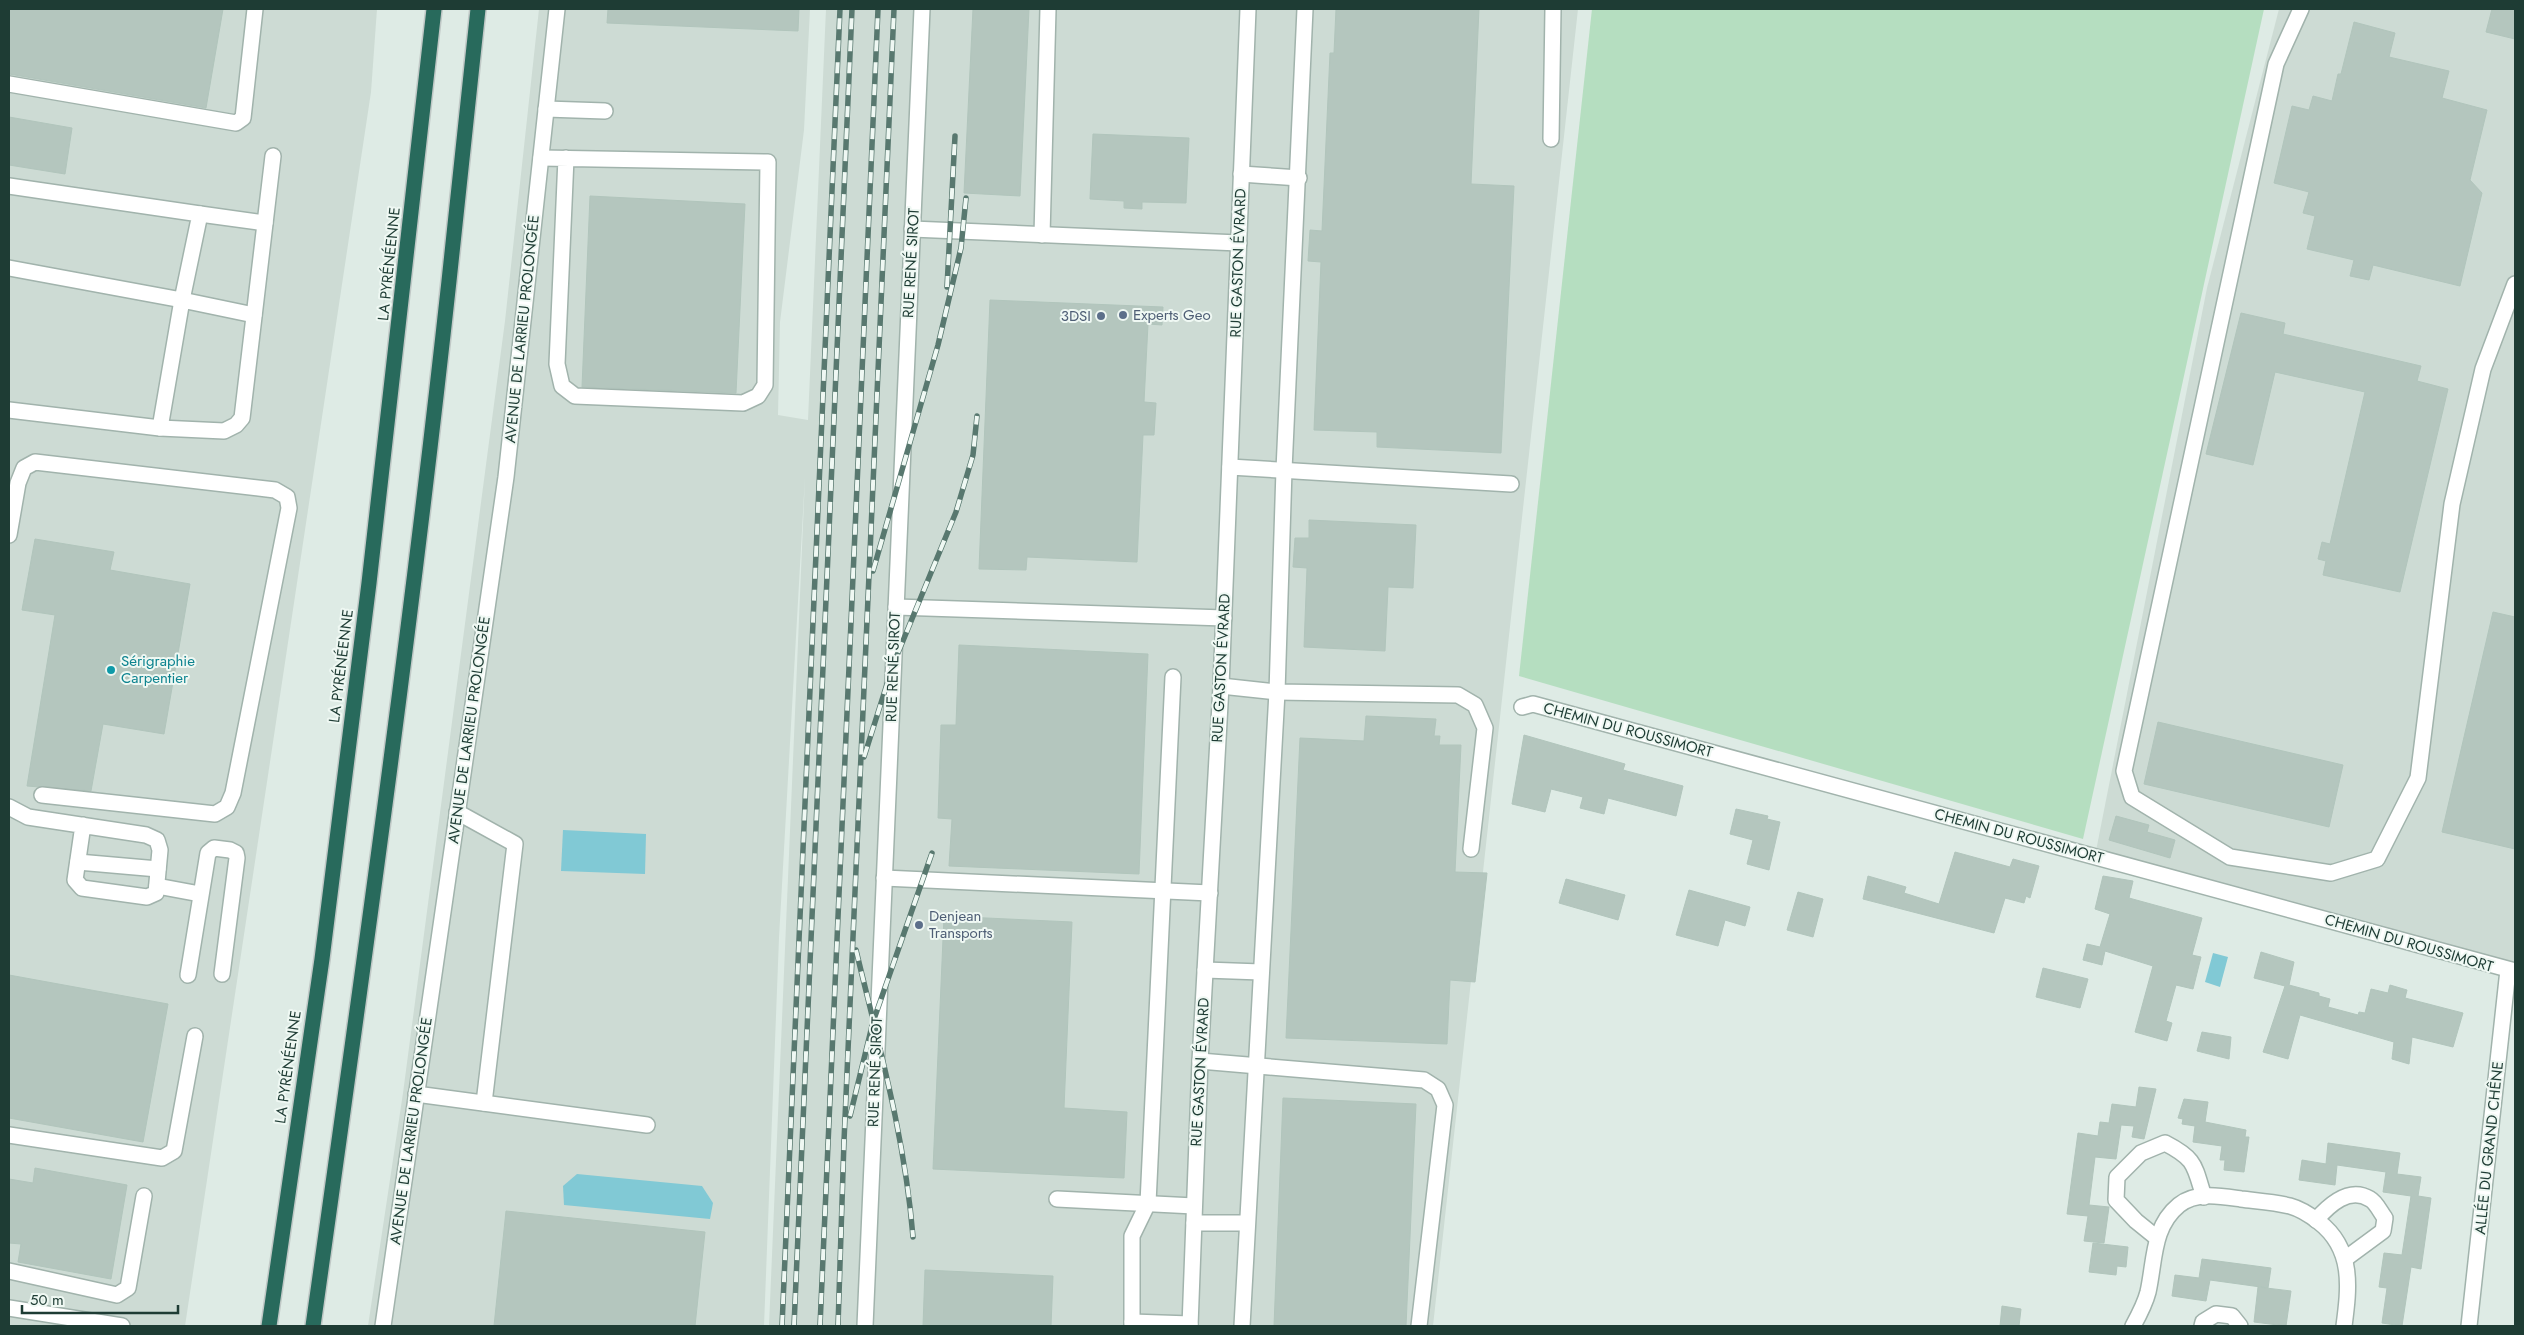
<svg xmlns="http://www.w3.org/2000/svg" width="2524" height="1335" font-family="Jost,sans-serif">
<style>
.built{fill:#cddbd4}
.green{fill:#b5dec0}
.water{fill:#81c9d5}
.building{fill:#b4c6be;stroke:#b1c5bc}
.lines{fill:none;stroke-linecap:round;stroke-linejoin:round}
.minor-casing{stroke:#a1b3ac;stroke-width:18}
.highway-casing{stroke:#c0c8c6;stroke-width:18}
.minor{stroke:#fff;stroke-width:15}
.highway{stroke:#286a5c;stroke-width:15}
.rail-casing{stroke:#58786f;stroke-width:5.5}
.rail{stroke:#eff8f3;stroke-width:4;stroke-dasharray:11;stroke-linecap:butt}
.service-dot{fill:#5c6f8a;stroke:#eff8f3;stroke-width:2}
.culture-dot{fill:#0f9aa8;stroke:#eff8f3;stroke-width:2}
.labels{text-anchor:middle;stroke-width:4;stroke-linejoin:round;paint-order:stroke}
.street-label{font-size:15px;fill:#1e3c34;stroke:#eff8f3}
.service-label{font-size:15px;fill:#4e5e75;stroke:#eff8f3;text-anchor:start}
.culture-label{font-size:15px;fill:#0d838f;stroke:#eff8f3;text-anchor:start}
</style>
<rect width="100%" height="100%" fill="#deebe5"/>
<!-- built -->
<g class="built">
<polygon points="9,9 377,9 371,92 185,1326 9,1326"/>
<polygon points="539,9 810,9 804,130 780,322 778,415 808,420 826,9 1578,9 1433,1326 769,1326 805,477 779,938 764,1326 368,1326 403,1093 505,321"/>
<polygon points="2279,9 2515,9 2515,971 2095,856 2207,288"/>
</g>
<!-- green -->
<polygon class="green" points="1592,9 2264,9 2083,839 1519,676"/>
<!-- water -->
<g class="water">
<polygon points="563,830 646,834 645,874 561,871"/>
<polygon points="2213,953 2228,957 2220,987 2205,982"/>
<polygon points="577,1174 702,1186 713,1203 710,1219 564,1205 563,1186"/>
</g>
<!-- building -->
<g class="building">
<polygon points="9,9 223,9 206,108 9,74"/>
<polygon points="608,9 799,9 798,31 607,23"/>
<polygon points="973,9 1029,9 1020,196 964,193"/>
<polygon points="1336,9 1479,9 1471,184 1514,186 1501,453 1377,447 1377,432 1314,430 1321,262 1308,261 1310,230 1322,231 1330,53 1334,53"/>
<polygon points="2492,9 2515,9 2515,39 2486,32"/>
<polygon points="2354,22 2395,33 2389,57 2449,71 2442,98 2487,110 2470,180 2482,193 2460,286 2373,265 2369,280 2350,276 2354,260 2307,249 2315,216 2303,213 2309,192 2274,183 2292,106 2309,110 2313,96 2332,101 2338,74 2341,74"/>
<polygon points="9,117 72,128 65,174 9,165"/>
<polygon points="1093,134 1189,138 1186,203 1142,202 1142,209 1124,208 1124,201 1090,199"/>
<polygon points="590,196 745,204 736,393 582,387"/>
<polygon points="990,300 1163,307 1162,325 1148,324 1144,402 1156,403 1154,435 1143,435 1137,562 1027,557 1026,570 979,569"/>
<polygon points="2241,313 2285,323 2283,334 2421,366 2417,381 2448,389 2400,592 2323,575 2326,561 2318,559 2322,542 2330,544 2365,392 2275,372 2253,465 2206,454"/>
<polygon points="1309,520 1416,525 1413,588 1388,587 1385,651 1304,647 1307,568 1293,567 1295,538 1309,538"/>
<polygon points="35,539 114,552 110,570 190,584 164,734 103,724 91,791 27,786 55,615 22,610"/>
<polygon points="2493,612 2515,617 2515,849 2442,832"/>
<polygon points="959,645 1148,654 1139,874 949,866 952,819 938,818 941,725 956,725"/>
<polygon points="1366,716 1436,719 1434,736 1440,736 1439,745 1461,745 1455,872 1487,873 1475,982 1450,980 1447,1044 1286,1038 1300,738 1364,741"/>
<polygon points="2158,722 2343,765 2329,827 2144,784"/>
<polygon points="1524,735 1625,764 1623,770 1683,786 1676,816 1608,798 1604,814 1580,808 1583,797 1551,789 1545,812 1512,804"/>
<polygon points="1736,809 1768,816 1767,819 1780,822 1769,870 1747,864 1753,840 1730,834"/>
<polygon points="2116,816 2149,825 2147,832 2175,840 2170,858 2109,840"/>
<polygon points="1955,852 2010,867 2013,859 2039,866 2030,898 2026,896 2024,903 2005,898 1994,933 1863,899 1868,876 1906,887 1904,893 1939,904"/>
<polygon points="2103,876 2133,881 2129,898 2202,918 2192,955 2201,957 2193,989 2176,985 2166,1021 2172,1023 2167,1041 2135,1032 2153,966 2105,951 2102,965 2083,960 2087,944 2100,947 2110,914 2095,909"/>
<polygon points="1566,879 1625,895 1618,920 1559,903"/>
<polygon points="1689,890 1750,907 1745,926 1725,920 1718,946 1676,935"/>
<polygon points="1798,892 1823,899 1813,937 1787,930"/>
<polygon points="944,916 1072,922 1064,1108 1127,1112 1124,1178 933,1169"/>
<polygon points="2261,952 2294,962 2289,985 2319,993 2319,996 2330,999 2328,1007 2358,1015 2359,1012 2365,1013 2371,989 2388,993 2390,985 2407,990 2405,998 2463,1013 2453,1047 2412,1037 2409,1064 2392,1059 2394,1042 2300,1015 2288,1059 2263,1052 2285,986 2254,978"/>
<polygon points="2043,968 2088,979 2080,1008 2036,997"/>
<polygon points="9,975 168,1004 143,1142 9,1118"/>
<polygon points="2202,1032 2231,1037 2229,1059 2197,1051"/>
<polygon points="2139,1087 2156,1089 2144,1139 2132,1137 2134,1126 2121,1125 2116,1159 2095,1157 2089,1205 2109,1207 2104,1243 2084,1241 2088,1216 2067,1214 2078,1133 2098,1136 2100,1122 2109,1123 2112,1104 2136,1107"/>
<polygon points="1283,1098 1416,1104 1406,1326 1274,1326"/>
<polygon points="2184,1099 2208,1102 2205,1122 2246,1130 2245,1137 2249,1137 2244,1172 2224,1170 2225,1160 2220,1160 2222,1146 2193,1142 2195,1126 2182,1124 2183,1119 2178,1118"/>
<polygon points="2328,1143 2400,1153 2397,1174 2421,1177 2418,1196 2431,1198 2421,1269 2411,1267 2402,1326 2382,1323 2387,1288 2379,1287 2384,1253 2402,1255 2411,1196 2383,1192 2386,1172 2337,1165 2335,1185 2299,1180 2302,1160 2326,1164"/>
<polygon points="35,1168 127,1185 111,1279 18,1262 21,1244 9,1243 9,1179 33,1183"/>
<polygon points="506,1211 705,1232 695,1326 494,1326"/>
<polygon points="2093,1243 2128,1247 2126,1267 2117,1266 2116,1275 2089,1272"/>
<polygon points="2202,1259 2271,1268 2268,1288 2210,1280 2206,1301 2172,1296 2175,1275 2199,1278"/>
<polygon points="925,1270 1053,1276 1051,1326 923,1326"/>
<polygon points="2258,1287 2291,1291 2286,1326 2254,1322"/>
<polygon points="2002,1306 2021,1309 2019,1326 2000,1326"/>
</g>
<g class="lines">
<defs>
<g id="minor">
<polyline points="2301,9 2276,64 2124,771 2132,797 2230,857 2331,873 2377,859 2418,778 2452,504 2483,369 2515,284"/>
<polyline points="9,84 236,123 243,118 255,9"/>
<polyline points="546,109 605,111"/>
<polyline points="1551,139 1553,9"/>
<path d="M541 158C616 159 692 161 768 162L765 385 758 396 743 403 575 396 562 386 557 364 566 158"/>
<polyline points="1241,174 1299,178"/>
<polyline points="9,186 200,214 182,300 9,268"/>
<polyline points="200,214 265,223"/>
<polyline points="912,229 1239,243"/>
<polyline points="1042,235 1048,9"/>
<polyline points="9,410 160,428 224,431 236,425 242,418 273,156"/>
<polyline points="160,428 182,300 254,315"/>
<polyline points="1230,467 1511,484"/>
<polyline points="9,535 18,483 24,468 35,462 275,490 287,497 289,508 233,793 227,807 215,814 42,795"/>
<polyline points="896,607 1224,618"/>
<polyline points="1221,686 1277,692 1458,695 1475,705 1485,728 1471,849"/>
<polyline points="1522,707 1533,704 2515,971"/>
<polyline points="9,807 28,817 146,835 157,840 160,850 156,893 147,897 82,888 75,880 83,825"/>
<polyline points="457,812 515,844 484,1103"/>
<polyline points="78,862 158,869"/>
<polyline points="884,878 1210,893"/>
<polyline points="157,886 200,894"/>
<polyline points="1205,970 1261,972"/>
<polyline points="188,975 208,853 214,848 230,850 236,853 237,858 222,974"/>
<polyline points="1200,1061 1424,1080 1438,1089 1445,1105 1419,1326"/>
<polyline points="416,1094 647,1125"/>
<polyline points="9,1135 162,1158 174,1151 195,1036"/>
<polyline points="1057,1199 1194,1206"/>
<path d="M2316 1220C2329 1205 2349 1186 2370 1199 2376 1202 2381 1213 2385 1218L2383 1231 2345 1259"/>
<polyline points="1194,1223 1247,1223"/>
<path d="M2157 1238 2136 1221 2116 1200 2117 1177 2141 1153 2165 1143C2196 1159 2194 1165 2204 1197"/>
<polyline points="9,1271 117,1295 128,1288 144,1196"/>
<polyline points="9,1308 122,1326"/>
<polyline points="1132,1322 1190,1324"/>
<polyline points="383,1326 506,477 557,9"/>
<polyline points="865,1326 922,9"/>
<polyline points="1132,1326 1132,1236 1148,1203 1173,677"/>
<polyline points="1190,1326 1200,1061 1221,686 1248,9"/>
<polyline points="1242,1326 1277,692 1284,470 1305,9"/>
<path d="M2133 1326C2139 1315 2145 1304 2148 1292 2155 1261 2152 1227 2179 1205 2196 1191 2221 1196 2241 1199 2257 1201 2274 1202 2290 1206 2301 1209 2310 1215 2319 1222 2354 1249 2349 1288 2344 1326"/>
<polyline points="2202,1326 2203,1322 2216,1314 2232,1316 2240,1326"/>
<polyline points="2469,1326 2508,970"/>
</g>
<g id="highway">
<polyline points="269,1326 322,959 369,583 434,9"/>
<path d="M313 1326C362 978 411 630 449 281 459 190 468 99 478 9"/>
</g>
</defs>
<!-- minor casing -->
<use href="#minor" class="minor-casing"/>
<!-- highway casing -->
<use href="#highway" class="highway-casing"/>
<!-- minor -->
<use href="#minor" class="minor"/>
<!-- highway -->
<use href="#highway" class="highway"/>
<defs>
<g id="rail">
<polyline points="947,287 955,136"/>
<polyline points="873,571 938,345 961,248 966,198"/>
<polyline points="864,757 893,665 956,512 973,455 977,416"/>
<path d="M856 950C879 1046 905 1138 913 1237"/>
<polyline points="850,1116 873,1022 932,853"/>
<polyline points="782,1326 840,9"/>
<polyline points="794,1326 852,9"/>
<polyline points="820,1326 878,9"/>
<polyline points="838,1326 844,1141 894,9"/>
</g>
</defs>
<!-- rail casing -->
<use href="#rail" class="rail-casing"/>
<!-- rail -->
<use href="#rail" class="rail"/>
</g>
<!-- markers -->
<g class="service-dot">
<circle cx="1123" cy="315" r="5"/>
<circle cx="1101" cy="316" r="5"/>
<circle cx="919" cy="925" r="5"/>
</g>
<circle class="culture-dot" cx="111" cy="670" r="5"/>
<g class="labels">
<!-- street labels -->
<g class="street-label">
<text transform="translate(911 263) rotate(-87)" y="5">RUE RENÉ SIROT</text>
<text transform="translate(1238 263) rotate(-88)" y="5">RUE GASTON ÉVRARD</text>
<text transform="translate(389 264) rotate(-84)" y="5">LA PYRÉNÉENNE</text>
<text transform="translate(522 329) rotate(-84)" y="5">AVENUE DE LARRIEU PROLONGÉE</text>
<text transform="translate(341 666) rotate(-83)" y="5">LA PYRÉNÉENNE</text>
<text transform="translate(893 667) rotate(-88)" y="5">RUE RENÉ SIROT</text>
<text transform="translate(1221 668) rotate(-87)" y="5">RUE GASTON ÉVRARD</text>
<text transform="translate(469 730) rotate(-82)" y="5">AVENUE DE LARRIEU PROLONGÉE</text>
<text transform="translate(1628 730) rotate(15)" y="5">CHEMIN DU ROUSSIMORT</text>
<text transform="translate(2019 836) rotate(15)" y="5">CHEMIN DU ROUSSIMORT</text>
<text transform="translate(2409 943) rotate(16)" y="5">CHEMIN DU ROUSSIMORT</text>
<text transform="translate(288 1067) rotate(-82)" y="5">LA PYRÉNÉENNE</text>
<text transform="translate(875 1072) rotate(-88)" y="5">RUE RENÉ SIROT</text>
<text transform="translate(1200 1072) rotate(-87)" y="5">RUE GASTON ÉVRARD</text>
<text transform="translate(411 1131) rotate(-82)" y="5">AVENUE DE LARRIEU PROLONGÉE</text>
<text transform="translate(2489 1148) rotate(-84)" y="5">ALLÉE DU GRAND CHÊNE</text>
</g>
<!-- service labels -->
<g class="service-label">
<text x="1133" y="320">Experts Geo</text>
<text x="1091" y="321" text-anchor="end">3DSI</text>
<text x="929" y="921">Denjean<tspan x="929" dy="17">Transports</tspan></text>
</g>
<!-- culture labels -->
<g class="culture-label">
<text x="121" y="666">Sérigraphie<tspan x="121" dy="17">Carpentier</tspan></text>
</g>
</g>
<!-- border -->
<rect width="2524" height="1335" fill="none" stroke="#1e3c34" stroke-width="20"/>
<!-- scale -->
<path d="M22 1305v8h156v-8" fill="none" stroke="#1e3c34" stroke-width="2.5"/>
<text x="30" y="1305" font-size="15" fill="#1e3c34" stroke="#eff8f3" stroke-width="4" paint-order="stroke">50 m</text>
</svg>
